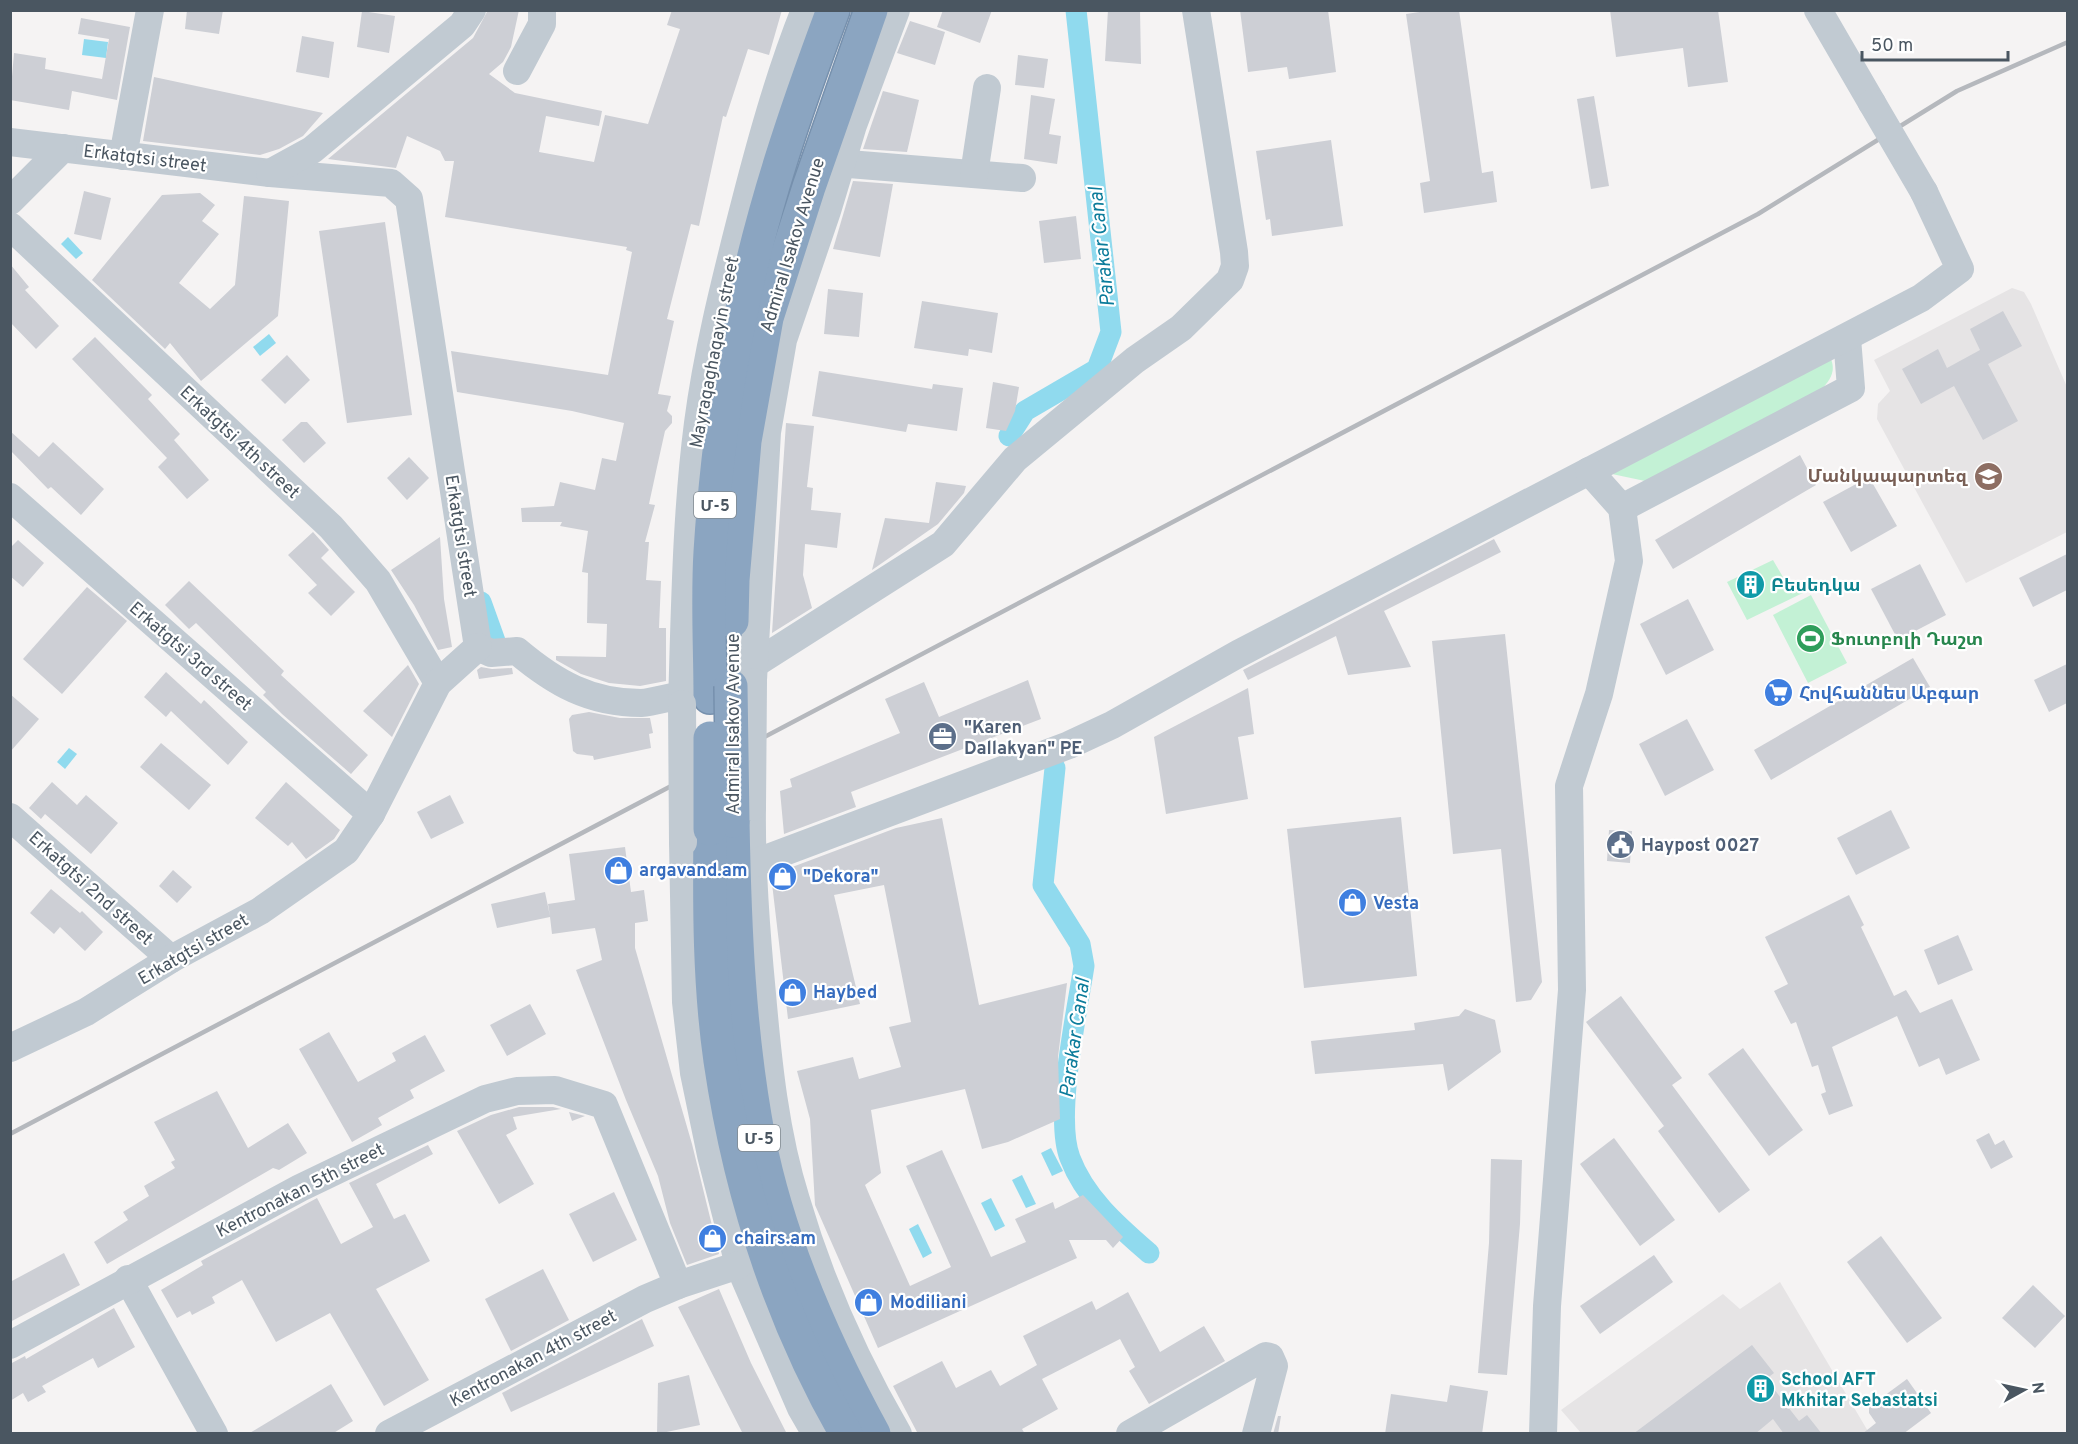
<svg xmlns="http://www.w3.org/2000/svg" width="2078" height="1444" font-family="Overpass,'Noto Sans Armenian',sans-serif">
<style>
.education{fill:#e6e4e5}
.green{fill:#c3f1d5}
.water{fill:#90daee}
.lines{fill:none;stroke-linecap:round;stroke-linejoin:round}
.canal{stroke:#90daee;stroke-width:21}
.building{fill:#cdcfd5}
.highway-casing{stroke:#7690ad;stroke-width:36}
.minor{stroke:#c1cad2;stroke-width:28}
.highway{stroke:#8ba5c1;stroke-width:33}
.rail{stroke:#b5b8bd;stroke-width:4.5}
.highway-bridge-casing{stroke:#7690ad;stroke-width:36;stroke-linecap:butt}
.minor-bridge{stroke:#c1cad2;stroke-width:28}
.highway-bridge{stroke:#8ba5c1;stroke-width:33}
.labels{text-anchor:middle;stroke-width:4.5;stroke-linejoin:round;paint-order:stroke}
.shield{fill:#fff;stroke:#808990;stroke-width:1.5}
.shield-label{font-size:16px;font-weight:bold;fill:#4a5661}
.street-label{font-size:18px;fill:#4a5661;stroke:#fff}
.education-label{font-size:18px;font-weight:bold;fill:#785e54;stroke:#fff;text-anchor:end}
.culture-label{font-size:18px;font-weight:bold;fill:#0d838f;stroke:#fff;text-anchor:start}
.leisure-label{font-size:18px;font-weight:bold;fill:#27864d;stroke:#fff;text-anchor:start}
.shop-label{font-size:18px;font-weight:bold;fill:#366cbe;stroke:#fff;text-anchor:start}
.service-label{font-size:18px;font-weight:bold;fill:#4e5e75;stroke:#fff;text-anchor:start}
.water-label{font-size:20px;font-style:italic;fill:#0c7c9b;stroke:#fff}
</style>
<rect width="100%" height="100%" fill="#f5f3f3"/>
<!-- education -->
<g class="education">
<polygon points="2012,288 2024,292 2031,304 2067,387 2067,532 1966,583 1877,419 1878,404 1890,391 1874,360"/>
<polygon points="1780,1282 1869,1433 1581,1433 1561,1410 1723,1294 1740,1309"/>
</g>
<!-- green -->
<g class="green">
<path d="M1831 359C1836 372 1830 380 1821 390L1645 481 1612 474Z"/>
<polygon points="1773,560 1787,584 1807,585 1809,590 1747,620 1727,582"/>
<polygon points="1811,595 1847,663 1808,683 1773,615"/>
</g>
<!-- water -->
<g class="water">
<polygon points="84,39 108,42 106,58 82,55"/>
<polygon points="68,237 83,253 76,259 61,244"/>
<polygon points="269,334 276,343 260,356 253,347"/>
<polygon points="69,748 77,754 65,769 57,762"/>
<polygon points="1051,1148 1063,1171 1052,1176 1041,1153"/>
<polygon points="1022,1175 1036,1204 1026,1208 1012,1180"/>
<polygon points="991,1198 1005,1226 995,1231 981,1203"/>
<polygon points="918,1224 932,1253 923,1258 909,1229"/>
</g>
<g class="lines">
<!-- canal -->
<g class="canal">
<polyline points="1009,436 1025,411 1097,369 1111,332 1076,10"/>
<polyline points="481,602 495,641"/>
<path d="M1055 768 1043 885 1080 944 1084 966C1077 1012 1054 1117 1070 1158 1085 1198 1118 1226 1149 1253"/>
</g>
</g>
<!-- building -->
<g class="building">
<polygon points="187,10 223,10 219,34 185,29"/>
<polygon points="488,10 519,10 511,47 503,62 489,74 515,93 602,111 599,126 546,116 539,152 594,162 605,115 648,124 680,29 667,25 672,10 782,10 769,55 748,49 726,117 723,116 699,226 691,224 667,319 674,321 658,394 671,396 667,411 672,416 672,423 665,431 657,467 649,504 655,505 645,542 649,542 646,580 661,581 659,628 666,628 666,681 640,686 609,683 581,674 556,660 556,656 606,657 607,624 587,623 588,573 582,572 588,531 560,526 562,522 522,522 521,508 554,506 560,482 595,490 602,458 616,461 624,423 572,411 457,392 451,351 608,375 632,252 626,250 627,247 445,217 454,161 445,161 440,151 407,136 396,168 328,159 473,38"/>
<polygon points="943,10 992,10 980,43 937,27"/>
<polygon points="1108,10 1140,10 1141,64 1105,61"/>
<polygon points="1240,10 1328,10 1336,72 1289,79 1287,67 1248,72"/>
<polygon points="1433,10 1459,10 1482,173 1493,171 1497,202 1424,213 1420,183 1430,181 1406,14"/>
<polygon points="1610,10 1718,10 1728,82 1688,87 1683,48 1616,57"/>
<polygon points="362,11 395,16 389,53 357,47"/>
<polygon points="81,18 130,27 117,100 72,91 69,110 10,100 14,53 46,58 45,69 102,79 109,39 78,34"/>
<polygon points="910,21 945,32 935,65 897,53"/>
<polygon points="302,36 334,42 329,78 296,72"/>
<polygon points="1018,55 1048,59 1044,88 1015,85"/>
<polygon points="154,77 323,113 303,136 279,149 260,155 143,141"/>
<polygon points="883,91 919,100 907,152 863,149"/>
<polygon points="1031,95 1055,99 1049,134 1061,136 1057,164 1024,159"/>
<polygon points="1594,96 1609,186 1591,189 1577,99"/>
<polygon points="1331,140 1343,226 1272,236 1270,219 1266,220 1256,151"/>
<polygon points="853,181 893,184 880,257 833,249"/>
<polygon points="84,191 111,198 101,240 74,234"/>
<polygon points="200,193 215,205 202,221 219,234 179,283 210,309 235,285 244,196 289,201 278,316 201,381 170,343 165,349 92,280 162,195"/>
<polygon points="1076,216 1081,259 1044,263 1039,221"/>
<polygon points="385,222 412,415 347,423 319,231"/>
<polygon points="10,264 29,287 25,290 59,326 36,349 10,322"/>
<polygon points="828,289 863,293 859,337 824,334"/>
<polygon points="922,301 998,313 992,353 969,349 968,356 914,348"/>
<polygon points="2003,311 2022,346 1988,364 2018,421 1983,440 1954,386 1921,404 1902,369 1938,349 1947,368 1980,350 1970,329"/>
<polygon points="95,337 152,395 148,399 180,434 174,440 209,480 187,499 158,467 167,458 72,359"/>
<polygon points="287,355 310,380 285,404 261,380"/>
<polygon points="819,371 932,389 933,384 963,388 957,431 908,424 906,432 812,416"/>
<polygon points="993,382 1019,387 1015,411 1006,431 986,428"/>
<polygon points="301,422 307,422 326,443 304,463 282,440"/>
<polygon points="786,423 814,426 807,487 813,488 811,510 841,513 837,548 805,544 803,575 812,608 772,633"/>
<polygon points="10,431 39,457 53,442 104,489 81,515 51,487 48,489 10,450"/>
<polygon points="1800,455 1816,485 1673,569 1655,540"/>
<polygon points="409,457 429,478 407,500 387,478"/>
<polygon points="1869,477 1897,526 1851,552 1823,502"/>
<polygon points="936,482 966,486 964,493 938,524 872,570 885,518 929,523"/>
<polygon points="313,532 329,550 321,558 355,592 331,616 308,593 317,585 288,555"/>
<polygon points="440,537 444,599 452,647 438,650 414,605 391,570"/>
<polygon points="1494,539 1501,552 1384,611 1411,667 1348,675 1336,636 1248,680 1243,670"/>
<polygon points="18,540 44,563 23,587 10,576 10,548"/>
<polygon points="2067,554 2067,590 2033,607 2019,578"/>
<polygon points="1920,564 1946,615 1898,640 1871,589"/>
<polygon points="189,581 284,671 281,675 368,755 351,774 282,714 263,695 266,692 196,623 189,629 165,605"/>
<polygon points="87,587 127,621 62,694 23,659"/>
<polygon points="1688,599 1714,650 1666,675 1640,624"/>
<polygon points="1505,634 1542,982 1531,1000 1516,1002 1501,849 1453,854 1432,641"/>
<polygon points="1913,658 1930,687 1771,780 1754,750"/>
<polygon points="2067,664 2067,703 2049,712 2034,680"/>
<polygon points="408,665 419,684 392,737 363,711"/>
<polygon points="481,667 492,669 512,668 513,674 479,679 477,670"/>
<polygon points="166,672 201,704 204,700 248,742 228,765 171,711 166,717 144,697"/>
<polygon points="1028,680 1041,719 851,792 856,807 784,834 780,791 792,787 790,779 900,733 885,699 924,682 939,717"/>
<polygon points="1248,688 1254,734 1238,737 1248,799 1166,814 1154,737"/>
<polygon points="10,694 39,719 10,752"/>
<polygon points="589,712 620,718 650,718 653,733 649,734 651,748 594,760 593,756 577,754 573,751 569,719 572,715"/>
<polygon points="1687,719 1714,770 1665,796 1639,744"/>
<polygon points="161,743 211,785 189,810 140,767"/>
<polygon points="52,782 77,805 86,795 118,823 91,854 45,814 41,819 29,808"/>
<polygon points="286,782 340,830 334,839 306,859 292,842 288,846 255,818"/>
<polygon points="450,795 464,823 431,839 417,812"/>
<polygon points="1891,810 1910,848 1856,875 1837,838"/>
<polygon points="1401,817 1417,976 1304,988 1287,829"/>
<polygon points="942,818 979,1005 1067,983 1058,1057 1060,1119 1008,1142 982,1149 965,1089 871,1110 881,1173 865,1185 910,1286 951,1267 906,1166 942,1150 991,1257 1026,1242 1015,1219 1053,1202 1055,1209 1083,1195 1123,1237 1113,1248 1106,1240 1069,1240 1077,1258 878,1348 815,1205 810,1119 797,1071 853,1057 859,1079 901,1067 889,1027 911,1022 884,885 834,895 860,1004 788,1019 771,875 896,828"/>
<polygon points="1609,830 1632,831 1630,863 1607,861"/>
<polygon points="625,847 631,892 644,890 648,921 635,923 635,948 692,1144 719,1254 687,1265 670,1223 658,1176 626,1100 576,970 602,960 595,928 552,934 550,917 497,928 491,904 545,892 550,916 548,904 575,900 569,854"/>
<polygon points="173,870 192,887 177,903 159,886"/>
<polygon points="51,889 80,913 82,911 103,932 85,951 60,927 54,934 30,913"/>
<polygon points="1849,895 1864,925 1861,927 1894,996 1906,990 1920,1013 1952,999 1980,1060 1946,1075 1939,1058 1919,1067 1897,1016 1832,1047 1853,1106 1829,1115 1821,1094 1826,1092 1818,1065 1812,1067 1796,1022 1791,1024 1774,991 1788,984 1765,937"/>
<polygon points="1958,935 1973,970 1938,985 1924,950"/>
<polygon points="1621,996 1682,1078 1672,1085 1750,1190 1719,1213 1658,1131 1664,1126 1586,1022"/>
<polygon points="530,1004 546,1034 507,1056 490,1025"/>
<polygon points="1465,1009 1495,1020 1501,1052 1448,1091 1443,1064 1315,1074 1311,1041 1415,1030 1414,1023 1459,1016"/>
<polygon points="329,1032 358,1082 396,1061 392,1053 425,1035 445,1071 410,1090 414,1098 378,1118 382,1125 352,1142 299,1049"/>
<polygon points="1743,1048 1803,1130 1769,1156 1708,1074"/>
<polygon points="217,1091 248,1148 288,1123 307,1153 279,1170 273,1168 107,1264 94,1242 128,1220 123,1212 149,1196 144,1186 175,1168 171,1162 175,1160 154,1122"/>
<polygon points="519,1107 553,1107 561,1109 513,1117 517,1129 506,1135 534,1184 499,1204 457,1131 491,1115"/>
<polygon points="569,1112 585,1116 572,1121"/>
<polygon points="1989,1133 1995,1145 2004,1140 2013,1157 1991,1169 1976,1140"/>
<polygon points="1614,1138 1675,1220 1640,1246 1580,1164"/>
<polygon points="428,1145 433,1154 376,1184 394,1219 405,1214 430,1261 376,1289 429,1380 384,1406 330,1313 276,1342 242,1280 212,1297 215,1303 192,1315 190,1311 177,1318 161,1290 203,1265 201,1261 317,1198 341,1244 373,1227 349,1183"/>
<polygon points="1491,1159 1522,1160 1520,1224 1507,1375 1478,1373 1489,1243"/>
<polygon points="614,1192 637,1240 593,1262 569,1214"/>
<polygon points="1881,1236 1942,1318 1907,1343 1847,1262"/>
<polygon points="64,1253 80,1285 10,1322 10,1282"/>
<polygon points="1654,1255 1673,1282 1600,1334 1580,1306"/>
<polygon points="543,1269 569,1320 511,1351 485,1299"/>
<polygon points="2033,1285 2065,1316 2035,1348 2002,1318"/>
<polygon points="719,1289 751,1363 787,1434 743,1434 678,1307"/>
<polygon points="1128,1292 1160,1352 1204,1326 1225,1361 1149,1404 1129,1371 1135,1367 1120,1339 1042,1379 1058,1409 1022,1429 1025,1434 918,1434 893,1386 942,1361 956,1388 991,1370 1000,1386 1037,1365 1023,1336 1092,1301 1096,1310"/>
<polygon points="114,1308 135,1347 98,1368 93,1358 42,1386 46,1392 28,1402 23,1393 10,1401 10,1364 25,1356 26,1359"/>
<polygon points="642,1319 654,1346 511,1412 502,1393"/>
<polygon points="1752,1345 1774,1373 1766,1379 1799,1421 1807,1415 1822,1434 1784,1434 1773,1419 1755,1434 1633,1434"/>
<polygon points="689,1375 700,1425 657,1434 658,1383"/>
<polygon points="1907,1379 1931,1413 1903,1434 1862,1434 1876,1423 1869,1413 1869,1407"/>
<polygon points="331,1384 353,1421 332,1434 248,1434"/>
<polygon points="1450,1385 1488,1391 1482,1434 1385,1434 1391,1394 1447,1402"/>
<polygon points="1278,1416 1281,1416 1278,1434 1273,1434"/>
</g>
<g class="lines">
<defs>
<g id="highway">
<polyline points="732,621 733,580 745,441 767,318 809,187 871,10"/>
<path d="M710 697C710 649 707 600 710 552 715 473 725 391 741 314 761 211 796 109 833 10"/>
<path d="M733 821C735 927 739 1033 759 1138 779 1241 824 1342 874 1434"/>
<path d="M710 829C709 906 709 984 720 1061 739 1191 780 1319 846 1434"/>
</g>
</defs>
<!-- highway casing -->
<use href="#highway" class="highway-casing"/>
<!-- minor -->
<g class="minor">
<polyline points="1818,10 1872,103"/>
<polyline points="517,71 542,24 542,10"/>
<polyline points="10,142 270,173 391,183 409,199 478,647"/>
<polyline points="123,156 150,10"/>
<polyline points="824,162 1022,178"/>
<polyline points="270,173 312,150 462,25 472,10"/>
<polyline points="974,174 987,88"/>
<polyline points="10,201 63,148"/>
<polyline points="10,226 331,527 378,581 438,683"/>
<polyline points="10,497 371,814"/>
<polyline points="1622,508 1851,388 1847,338"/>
<path d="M478 647 491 653 517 651C555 683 590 703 641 703 654 702 669 697 682 695"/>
<polyline points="753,665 943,544 1015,459 1135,360 1181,328 1230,280 1235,266 1234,252 1196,10"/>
<polyline points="753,680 767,432 783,340 827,211 853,125 896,10"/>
<path d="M682 704C685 610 686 516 698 423 707 354 724 286 741 219 759 148 778 78 805 10"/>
<path d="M752 807C751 870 756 932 762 994 768 1063 775 1133 796 1200 820 1282 855 1360 898 1434"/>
<polyline points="10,817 171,959"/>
<polyline points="683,842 686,1002 694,1073 711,1155 739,1265 801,1408 816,1434"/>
<polyline points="752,864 1069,745 1112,725 1238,654 1921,298 1960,269 1924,192"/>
<polyline points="10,1048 86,1012 171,959 260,911 346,851 371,814 438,683 478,647"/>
<polyline points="128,1279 214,1434"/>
<polyline points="10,1345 300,1188 485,1099 517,1091 555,1090 604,1105 678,1285"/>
<polyline points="389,1434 645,1299 678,1285 739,1265"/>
<polyline points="1130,1434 1266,1356 1270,1357 1274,1366 1256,1434"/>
<polyline points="1543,1434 1547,1306 1572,990 1569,786 1599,694 1629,561 1622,508 1589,471"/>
</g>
<!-- highway -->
<use href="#highway" class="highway"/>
<!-- rail -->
<polyline class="rail" points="10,1134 1758,214 1957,91 2068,42"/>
<defs>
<g id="highway-bridge">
<polyline points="731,686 733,821"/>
<polyline points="710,829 710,738"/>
</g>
</defs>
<!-- highway-bridge casing -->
<use href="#highway-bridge" class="highway-bridge-casing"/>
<!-- minor-bridge -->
<g class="minor-bridge">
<polyline points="1872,103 1924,192"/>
<polyline points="682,704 683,842"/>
<polyline points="752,807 753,682"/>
</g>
<!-- highway-bridge -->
<use href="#highway-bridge" class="highway-bridge"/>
</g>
<!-- icons -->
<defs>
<symbol id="school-disc" viewBox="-11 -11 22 22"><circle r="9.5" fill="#8d6e63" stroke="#fff"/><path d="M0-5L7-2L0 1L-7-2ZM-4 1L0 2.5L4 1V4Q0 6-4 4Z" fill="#fff"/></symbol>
<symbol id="building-disc" viewBox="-11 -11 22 22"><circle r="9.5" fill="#0f9aa8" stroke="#fff"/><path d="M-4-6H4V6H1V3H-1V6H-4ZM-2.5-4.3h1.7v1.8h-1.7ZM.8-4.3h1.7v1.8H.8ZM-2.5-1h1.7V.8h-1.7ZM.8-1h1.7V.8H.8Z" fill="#fff"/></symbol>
<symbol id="stadium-disc" viewBox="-11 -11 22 22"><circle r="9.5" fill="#2e9e5b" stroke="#fff"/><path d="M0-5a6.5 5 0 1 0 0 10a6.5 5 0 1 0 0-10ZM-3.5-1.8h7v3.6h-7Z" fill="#fff"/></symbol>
<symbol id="supermarket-disc" viewBox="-11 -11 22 22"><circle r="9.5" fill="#3f7fe0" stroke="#fff"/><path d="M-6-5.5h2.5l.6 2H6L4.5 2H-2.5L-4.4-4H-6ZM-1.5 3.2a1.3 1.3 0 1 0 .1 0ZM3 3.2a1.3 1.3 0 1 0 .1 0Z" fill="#fff"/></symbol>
<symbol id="office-disc" viewBox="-11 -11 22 22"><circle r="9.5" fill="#5c6f8a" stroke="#fff"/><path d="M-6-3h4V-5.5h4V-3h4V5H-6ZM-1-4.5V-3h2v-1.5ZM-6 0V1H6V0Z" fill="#fff"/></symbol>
<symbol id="civic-disc" viewBox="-11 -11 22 22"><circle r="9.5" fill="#5c6f8a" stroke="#fff"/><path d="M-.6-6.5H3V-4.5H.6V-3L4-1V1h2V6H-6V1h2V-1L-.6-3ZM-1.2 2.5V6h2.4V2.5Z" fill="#fff"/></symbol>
<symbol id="shop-disc" viewBox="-11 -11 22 22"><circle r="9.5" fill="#3f7fe0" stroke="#fff"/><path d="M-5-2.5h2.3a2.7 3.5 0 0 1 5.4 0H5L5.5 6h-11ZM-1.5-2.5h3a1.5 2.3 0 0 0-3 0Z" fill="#fff"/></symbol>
</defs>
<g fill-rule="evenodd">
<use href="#school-disc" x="1972" y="460" width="33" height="33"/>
<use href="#building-disc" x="1734" y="568" width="33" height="33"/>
<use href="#stadium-disc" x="1794" y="622" width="33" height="33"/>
<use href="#supermarket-disc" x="1762" y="676" width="33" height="33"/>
<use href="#office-disc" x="926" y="720" width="33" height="33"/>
<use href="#civic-disc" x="1604" y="828" width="33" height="33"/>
<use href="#shop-disc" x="602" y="854" width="33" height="33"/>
<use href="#shop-disc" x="766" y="860" width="33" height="33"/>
<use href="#shop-disc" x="1336" y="886" width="33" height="33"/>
<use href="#shop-disc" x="776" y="976" width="33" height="33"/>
<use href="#shop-disc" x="696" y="1222" width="33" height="33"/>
<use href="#shop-disc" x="852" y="1286" width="33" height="33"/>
<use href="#building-disc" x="1744" y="1372" width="33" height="33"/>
</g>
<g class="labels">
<!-- shield labels -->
<g class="shield">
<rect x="694" y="492" width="42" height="26" rx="4.5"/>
<rect x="738" y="1125" width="42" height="26" rx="4.5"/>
</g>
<g class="shield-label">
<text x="715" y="511">Մ-5</text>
<text x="759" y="1144">Մ-5</text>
</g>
<!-- street labels -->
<g class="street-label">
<text transform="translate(145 158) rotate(7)" y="6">Erkatgtsi street</text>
<text transform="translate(792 245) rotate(-73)" y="6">Admiral Isakov Avenue</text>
<text transform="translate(714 352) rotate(-79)" y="6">Mayraqaghaqayin street</text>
<text transform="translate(240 442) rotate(43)" y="6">Erkatgtsi 4th street</text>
<text transform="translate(461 536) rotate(81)" y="6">Erkatgtsi street</text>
<text transform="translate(191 656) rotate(41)" y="6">Erkatgtsi 3rd street</text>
<text transform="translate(733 724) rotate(-90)" y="6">Admiral Isakov Avenue</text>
<text transform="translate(91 888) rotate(42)" y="6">Erkatgtsi 2nd street</text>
<text transform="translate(193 949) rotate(-30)" y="6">Erkatgtsi street</text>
<text transform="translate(300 1190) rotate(-27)" y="6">Kentronakan 5th street</text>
<text transform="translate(533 1358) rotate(-28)" y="6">Kentronakan 4th street</text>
</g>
<!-- education labels -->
<g class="education-label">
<text x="1967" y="482">Մանկապարտեզ</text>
</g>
<!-- culture labels -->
<g class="culture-label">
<text x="1771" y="591">Բեսեդկա</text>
<text x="1781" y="1385">School AFT<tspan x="1781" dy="21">Mkhitar Sebastatsi</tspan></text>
</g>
<!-- leisure labels -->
<g class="leisure-label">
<text x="1831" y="645">Ֆուտբոլի Դաշտ</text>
</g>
<!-- shop labels -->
<g class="shop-label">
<text x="1799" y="699">Հովհաննես Աբգար</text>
<text x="639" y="876">argavand.am</text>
<text x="803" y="882">"Dekora"</text>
<text x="1373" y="909">Vesta</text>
<text x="813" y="998">Haybed</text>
<text x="734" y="1244">chairs.am</text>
<text x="890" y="1308">Modiliani</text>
</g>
<!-- service labels -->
<g class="service-label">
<text x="964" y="733">"Karen<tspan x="964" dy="21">Dallakyan" PE</tspan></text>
<text x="1641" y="851">Haypost 0027</text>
</g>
<!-- water labels -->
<g class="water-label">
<text transform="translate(1101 247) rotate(-96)" y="7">Parakar Canal</text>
<text transform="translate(1074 1038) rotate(-82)" y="7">Parakar Canal</text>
</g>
</g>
<!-- border -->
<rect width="2078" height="1444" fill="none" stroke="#4a5661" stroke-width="24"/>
<!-- north arrow -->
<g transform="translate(2024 1390) rotate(82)" stroke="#ffffff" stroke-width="4.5" paint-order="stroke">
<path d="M0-4.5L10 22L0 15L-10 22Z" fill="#4a5661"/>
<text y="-9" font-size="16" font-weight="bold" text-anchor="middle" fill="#4a5661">N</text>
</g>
<!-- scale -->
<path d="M1862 51v9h146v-9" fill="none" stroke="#4a5661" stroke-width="3"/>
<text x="1871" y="51" font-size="18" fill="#4a5661" stroke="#ffffff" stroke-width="4.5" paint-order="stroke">50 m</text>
</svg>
